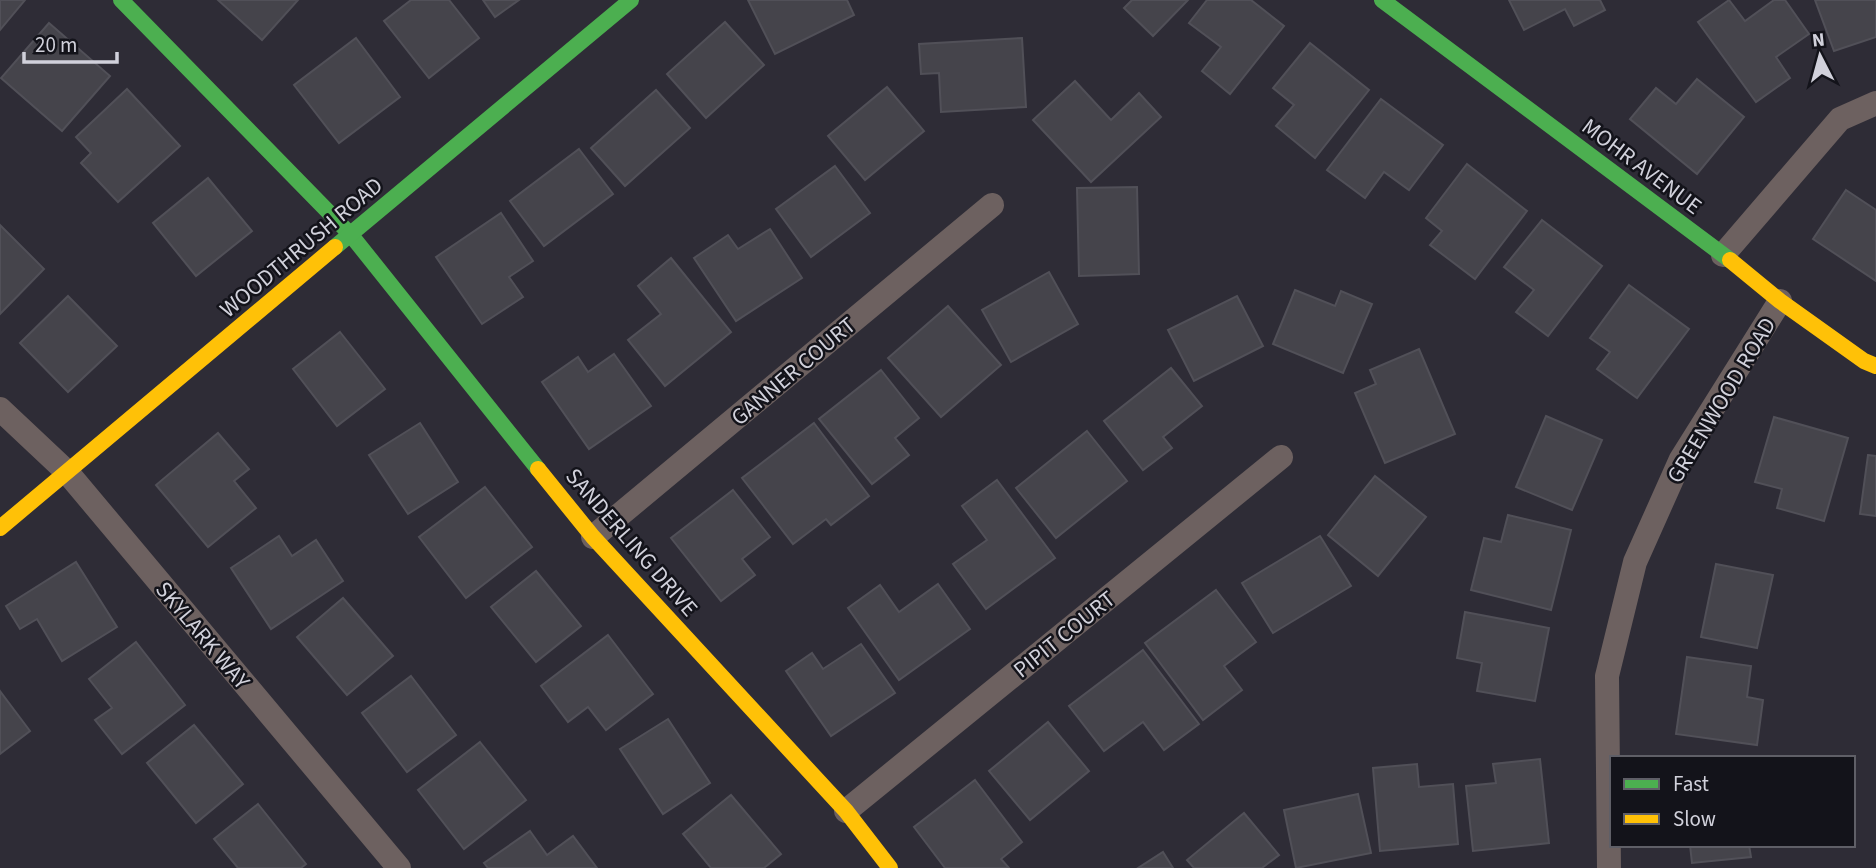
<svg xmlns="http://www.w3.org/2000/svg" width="1876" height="868" font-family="'Source Sans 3',sans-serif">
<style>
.building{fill:#45444b;stroke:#515058;stroke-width:2}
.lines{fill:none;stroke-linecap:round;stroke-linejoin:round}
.street{stroke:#6d6160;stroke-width:24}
.fast{stroke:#4caf50;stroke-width:16}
.slow{stroke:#ffc107;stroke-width:16}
.labels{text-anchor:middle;stroke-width:5;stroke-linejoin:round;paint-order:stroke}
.street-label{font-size:23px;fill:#d1d1db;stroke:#13131a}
</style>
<rect width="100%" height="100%" fill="#2e2c36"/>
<!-- building -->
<g class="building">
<polygon points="0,0 25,0 0,30"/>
<polygon points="218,0 298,0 262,40"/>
<polygon points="411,0 449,0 479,38 429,78 384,21"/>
<polygon points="483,0 519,0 495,17"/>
<polygon points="748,0 847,0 854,15 775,54"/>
<polygon points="1132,0 1188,0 1153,36 1124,8"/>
<polygon points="1207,0 1251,0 1284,26 1230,94 1202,71 1221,47 1189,23"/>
<polygon points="1509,0 1600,0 1605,10 1574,26 1565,9 1524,30"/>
<polygon points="1729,0 1745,21 1774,0 1785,0 1809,34 1776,57 1790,78 1756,102 1698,22"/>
<polygon points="1815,0 1876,0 1876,37 1834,51"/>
<polygon points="725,22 764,65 706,118 667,74"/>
<polygon points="49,23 110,76 62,131 1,78"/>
<polygon points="356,38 400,97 339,143 294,85"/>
<polygon points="1022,38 1026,107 941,112 939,73 921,74 919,44"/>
<polygon points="1310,43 1369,90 1315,158 1276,126 1294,105 1273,88"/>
<polygon points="1697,79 1744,117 1697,174 1630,119 1656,88 1676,104"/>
<polygon points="1075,81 1111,120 1139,93 1161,117 1091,182 1033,120"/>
<polygon points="887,87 924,131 865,180 828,136"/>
<polygon points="127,89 180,146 118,202 81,163 91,153 76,137"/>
<polygon points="656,90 690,128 625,186 591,148"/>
<polygon points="1381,99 1443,145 1409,190 1384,172 1365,198 1327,170"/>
<polygon points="579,149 613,194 544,246 510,201"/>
<polygon points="1467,164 1527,211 1475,279 1430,245 1442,231 1426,218"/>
<polygon points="835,166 870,213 811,257 776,209"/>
<polygon points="208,178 252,231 196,276 153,223"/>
<polygon points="1137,187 1139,274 1079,276 1077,188"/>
<polygon points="1846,190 1876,210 1876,281 1813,239"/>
<polygon points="501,213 533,261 509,277 523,297 482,324 436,257"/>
<polygon points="1542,220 1602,266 1548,336 1516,312 1534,290 1504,267"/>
<polygon points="0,225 44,269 0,314"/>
<polygon points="770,229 802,278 736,321 694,258 728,235 738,249"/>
<polygon points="671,258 731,332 665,386 628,340 661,314 638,286"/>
<polygon points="1049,272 1078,324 1011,362 982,310"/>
<polygon points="1629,285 1689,329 1637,398 1597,369 1610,352 1590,338"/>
<polygon points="1295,290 1335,306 1341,291 1372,304 1343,373 1273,344"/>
<polygon points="68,296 117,346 68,392 20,343"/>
<polygon points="1237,296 1263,346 1194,381 1168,330"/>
<polygon points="948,306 1001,365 941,417 888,358"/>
<polygon points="340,332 385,389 337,426 293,369"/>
<polygon points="1419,349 1455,434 1385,463 1355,393 1376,384 1370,370"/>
<polygon points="614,354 651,406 589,449 542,382 578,357 588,372"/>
<polygon points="1171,368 1202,406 1163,437 1172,448 1143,470 1104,421"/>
<polygon points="881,370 919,418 895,438 909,455 872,484 819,419"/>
<polygon points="1546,416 1602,440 1572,510 1516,487"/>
<polygon points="1774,417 1848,438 1824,521 1777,508 1782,489 1755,482"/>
<polygon points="420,423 458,482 408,514 369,455"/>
<polygon points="814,423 869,496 831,525 826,519 793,544 742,478"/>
<polygon points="1087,431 1127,481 1056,538 1016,488"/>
<polygon points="218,433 249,469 234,481 256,508 208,547 156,485"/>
<polygon points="1868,455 1876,456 1876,516 1860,514"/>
<polygon points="1375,476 1426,517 1378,576 1328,535"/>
<polygon points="997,480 1055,558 986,609 953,564 987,540 962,506"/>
<polygon points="485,487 532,547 466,598 419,537"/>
<polygon points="733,490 770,537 742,559 755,575 721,601 671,538"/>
<polygon points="1508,515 1571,530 1551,610 1471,590 1484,538 1501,542"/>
<polygon points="279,536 292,556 316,540 343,581 271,629 231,568"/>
<polygon points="1320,536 1351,586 1273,633 1242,583"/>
<polygon points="76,562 117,627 62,661 37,619 20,629 6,606"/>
<polygon points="1716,564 1773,575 1757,648 1701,637"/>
<polygon points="536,571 581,626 536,662 491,607"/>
<polygon points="938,584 970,629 899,680 848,608 880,585 899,612"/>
<polygon points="1216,590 1256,642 1224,666 1242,690 1203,720 1145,643"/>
<polygon points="343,598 393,656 347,695 297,637"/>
<polygon points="1465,612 1549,628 1535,701 1477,691 1482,663 1457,658"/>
<polygon points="608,635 653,694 606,730 588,707 568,722 541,686"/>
<polygon points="136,642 185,705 122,754 95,720 112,708 89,679"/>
<polygon points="861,644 895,693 831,736 786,671 812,653 823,669"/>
<polygon points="1143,650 1199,724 1164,750 1143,722 1104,751 1069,706"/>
<polygon points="1687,657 1751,666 1747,697 1763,700 1757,745 1676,734"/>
<polygon points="411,676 456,735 407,772 362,713"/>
<polygon points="0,691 30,731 0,754"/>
<polygon points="668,719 710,783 663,814 620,749"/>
<polygon points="1048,722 1089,771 1030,820 989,771"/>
<polygon points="194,725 243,784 196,823 147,763"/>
<polygon points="480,742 526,800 464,849 418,790"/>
<polygon points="1540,759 1549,843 1473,851 1466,786 1496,783 1493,764"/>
<polygon points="1417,764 1419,787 1453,784 1458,844 1380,851 1373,768"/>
<polygon points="975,780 1022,842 1001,859 1009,868 945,868 914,827"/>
<polygon points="1358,794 1371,853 1296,868 1284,810"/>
<polygon points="731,795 781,854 764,868 711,868 683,834"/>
<polygon points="258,804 306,864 301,868 238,868 214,839"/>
<polygon points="1244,813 1279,855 1262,868 1194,868 1187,860"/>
<polygon points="530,831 547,855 573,836 597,868 488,868 484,863"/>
<polygon points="1690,845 1749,845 1751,857 1692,863"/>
<polygon points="1163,852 1173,868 1138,868"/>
</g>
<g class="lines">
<!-- street -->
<g class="street">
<polyline points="1723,255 1840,119 1876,103"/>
<polyline points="0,409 67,472 399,868"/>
<polyline points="593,537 992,205"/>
<polyline points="846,811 1281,457"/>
<polyline points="1609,868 1607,676 1635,562 1681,459 1780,301"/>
</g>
<!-- fast -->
<g class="fast">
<polyline points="121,0 351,235 538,469"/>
<polyline points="1382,0 1730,260"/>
<polyline points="335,247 631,0"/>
</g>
<!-- slow -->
<g class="slow">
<polyline points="1730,260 1780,301 1864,361 1876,366"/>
<polyline points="538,469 593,537 846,811 890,868"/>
<polyline points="0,528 335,247"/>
</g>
</g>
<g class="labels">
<!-- street labels -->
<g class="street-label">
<text transform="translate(1642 166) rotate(37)" y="8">MOHR AVENUE</text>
<text transform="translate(301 247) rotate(-40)" y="8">WOODTHRUSH ROAD</text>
<text transform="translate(793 371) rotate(-40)" y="8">GANNER COURT</text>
<text transform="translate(1721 400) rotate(-59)" y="8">GREENWOOD ROAD</text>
<text transform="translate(632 542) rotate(49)" y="8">SANDERLING DRIVE</text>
<text transform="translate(1064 634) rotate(-39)" y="8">PIPIT COURT</text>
<text transform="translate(203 635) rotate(50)" y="8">SKYLARK WAY</text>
</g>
</g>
<!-- legend -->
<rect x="1610" y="756" width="245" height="91" fill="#13131a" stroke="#5f5f67" stroke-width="2"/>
<rect x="1624" y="779" width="35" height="10" fill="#4caf50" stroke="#5f5f67" stroke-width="2"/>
<text x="1673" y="791" font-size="21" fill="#d1d1db">Fast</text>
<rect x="1624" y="814" width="35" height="10" fill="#ffc107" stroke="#5f5f67" stroke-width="2"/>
<text x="1673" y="826" font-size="21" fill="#d1d1db">Slow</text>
<!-- north arrow -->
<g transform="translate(1820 56) rotate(354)" stroke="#13131a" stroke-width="5" paint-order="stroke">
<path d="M0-5L12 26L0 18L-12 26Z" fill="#d1d1db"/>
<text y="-10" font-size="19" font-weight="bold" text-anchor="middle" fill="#d1d1db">N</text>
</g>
<!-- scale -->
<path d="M24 52v10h93v-10" fill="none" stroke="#d1d1db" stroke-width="3.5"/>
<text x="35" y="52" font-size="21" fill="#d1d1db" stroke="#13131a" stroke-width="5" paint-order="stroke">20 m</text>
</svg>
